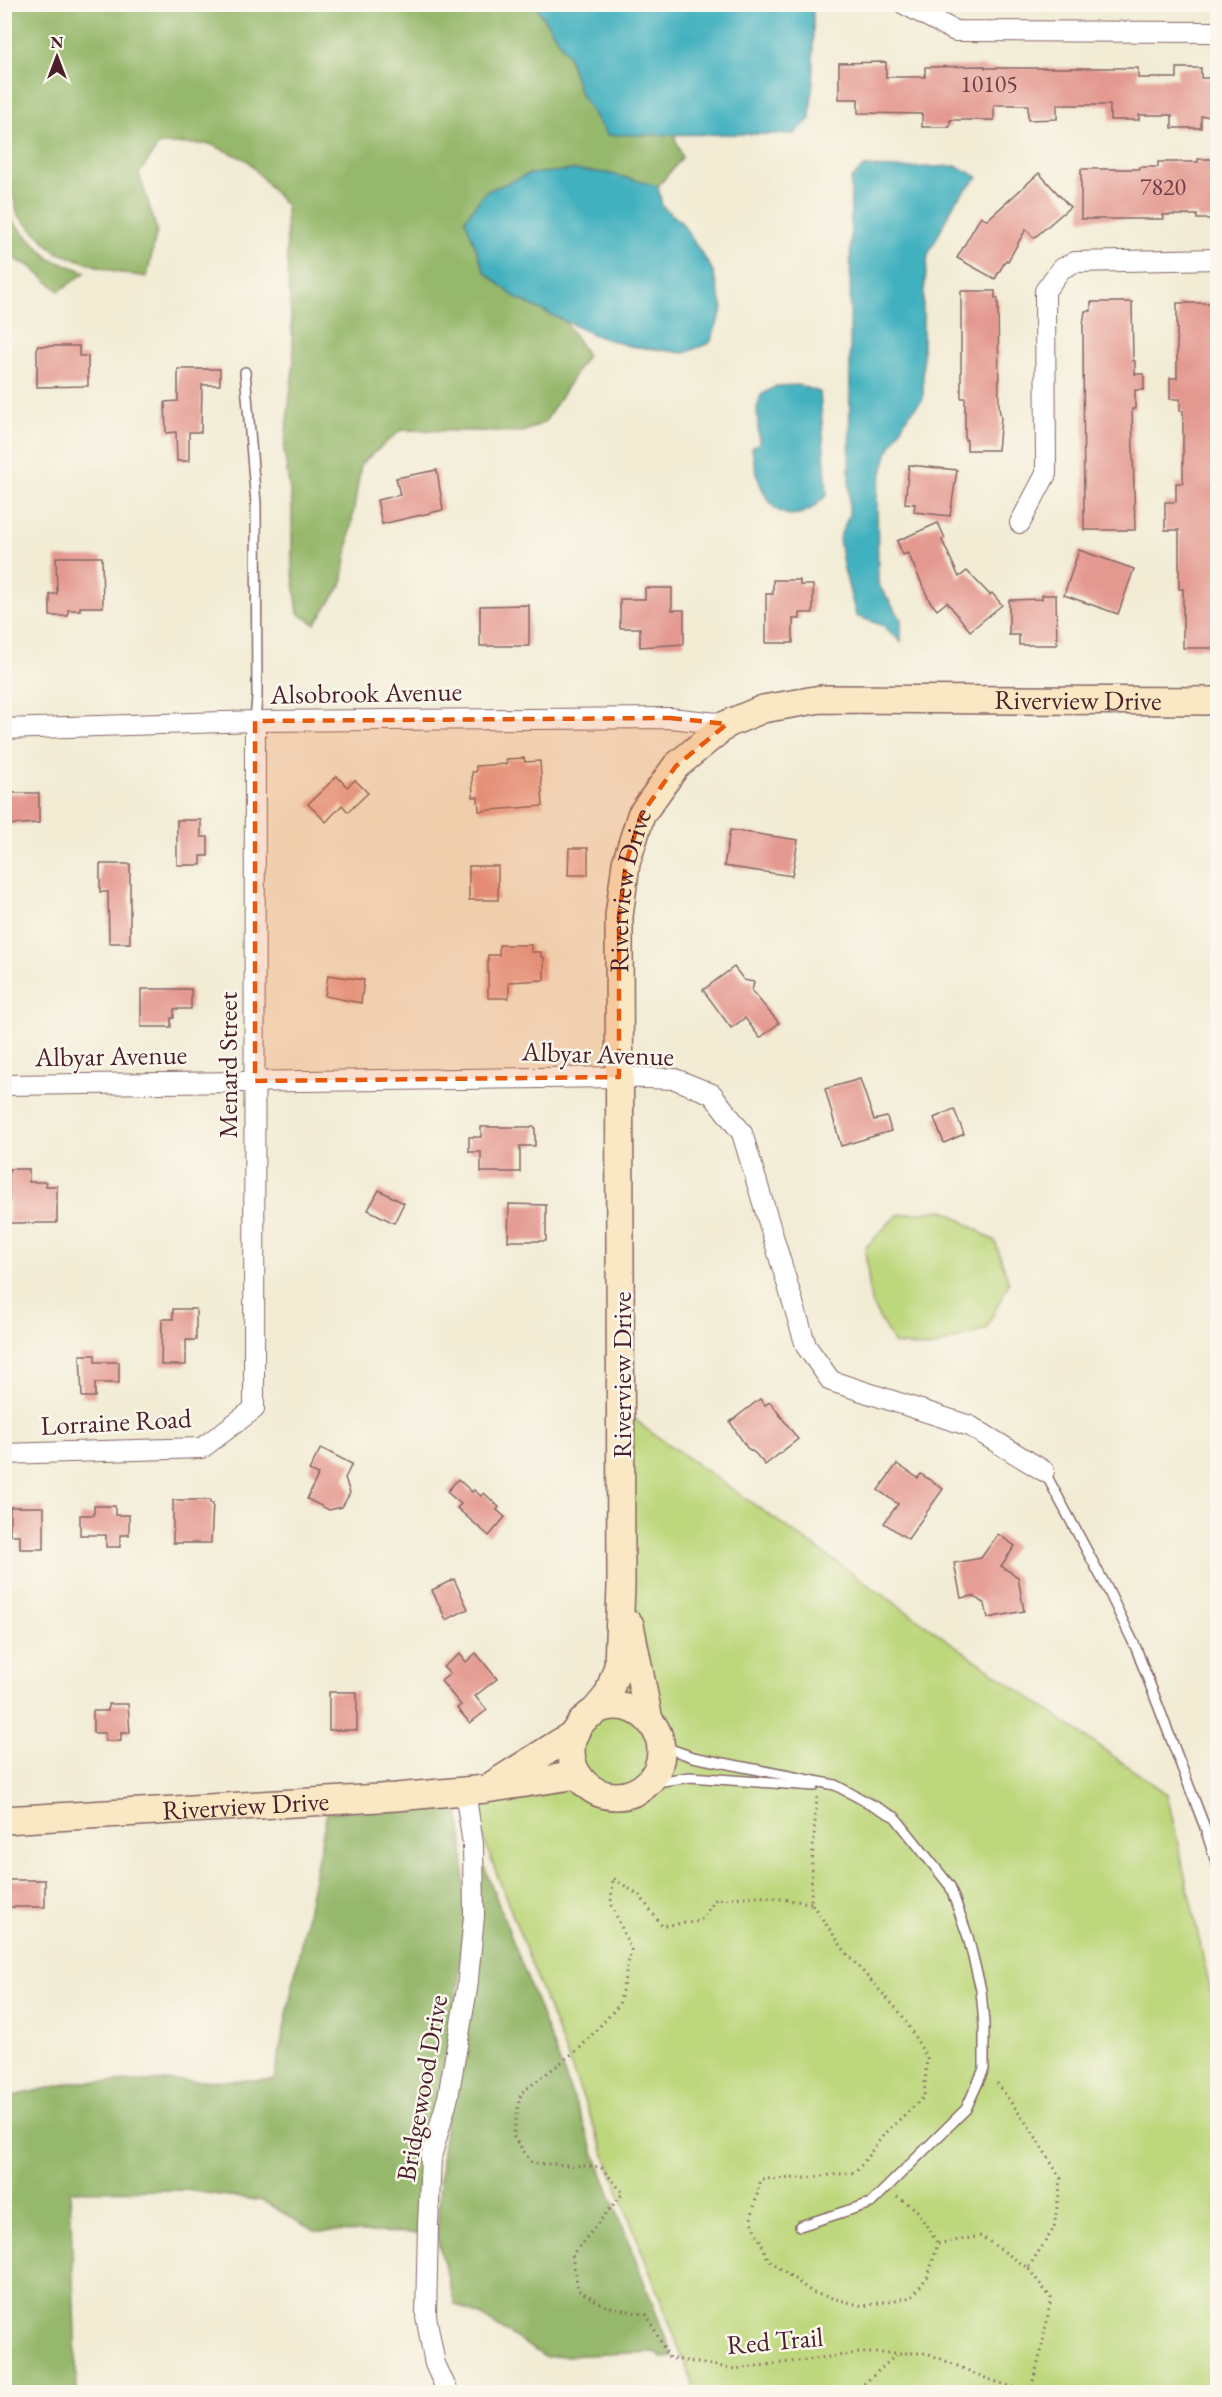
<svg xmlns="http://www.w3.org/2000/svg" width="1222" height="2397" font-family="'EB Garamond',serif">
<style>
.green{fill:#bdd77c;stroke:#847b54;stroke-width:1.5}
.forest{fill:#96b86c;stroke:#706c4c;stroke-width:1.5}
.water{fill:#43b1bf;stroke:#466875;stroke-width:1.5}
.building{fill:#e49990}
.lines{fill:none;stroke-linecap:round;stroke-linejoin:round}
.lane-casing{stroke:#856766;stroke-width:12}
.street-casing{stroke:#856766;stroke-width:22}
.secondary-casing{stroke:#856766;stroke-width:30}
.path{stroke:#856766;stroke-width:3;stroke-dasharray:1.5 4.5;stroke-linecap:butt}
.lane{stroke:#fff;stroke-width:9}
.street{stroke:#fff;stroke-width:20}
.secondary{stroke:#fae7c3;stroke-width:27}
.marked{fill:#e8590c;fill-opacity:0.2;stroke:#e8590c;stroke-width:4.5;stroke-dasharray:12 8;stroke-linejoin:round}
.labels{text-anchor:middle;stroke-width:5;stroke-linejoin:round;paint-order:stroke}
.number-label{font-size:24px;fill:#703e44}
.street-label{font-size:27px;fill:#4a1f2b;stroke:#fbf7ec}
</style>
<rect width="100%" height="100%" fill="#fbf7ec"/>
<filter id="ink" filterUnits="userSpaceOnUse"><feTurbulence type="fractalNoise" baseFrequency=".0167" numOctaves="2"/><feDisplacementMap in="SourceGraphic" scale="12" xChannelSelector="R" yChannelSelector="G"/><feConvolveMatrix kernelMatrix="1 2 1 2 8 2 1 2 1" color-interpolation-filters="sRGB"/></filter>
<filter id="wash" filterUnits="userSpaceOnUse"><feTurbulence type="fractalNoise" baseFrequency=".008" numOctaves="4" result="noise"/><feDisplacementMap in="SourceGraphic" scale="24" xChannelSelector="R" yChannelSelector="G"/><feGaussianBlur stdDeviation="1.35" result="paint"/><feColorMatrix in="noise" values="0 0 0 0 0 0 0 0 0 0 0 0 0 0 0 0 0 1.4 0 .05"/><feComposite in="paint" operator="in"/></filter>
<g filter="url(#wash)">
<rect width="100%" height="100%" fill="#f2ecd5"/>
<!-- green -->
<g class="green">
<polygon points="944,1210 995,1241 1009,1283 986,1329 931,1348 894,1344 871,1303 865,1248 897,1215"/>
<path d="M622 1407 645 1428 1167 1794 1217 2020V2392H696L465 1791 575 1733C584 1719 597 1708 608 1695Z"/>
</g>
<!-- forest -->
<g class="forest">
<polygon points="5,4 535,5 568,55 580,94 639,135 674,134 682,158 658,186 607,173 529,174 485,192 465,219 516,298 565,321 587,355 545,422 523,432 401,430 361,464 342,584 315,624 298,613 292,567 292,505 284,450 294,360 287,258 286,206 247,160 210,144 159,144 139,174 157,230 147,277 115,272 56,252 18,215 5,167"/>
<polygon points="5,196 11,220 50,259 86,272 59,291 30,266 5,255"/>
<polygon points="458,1807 463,1844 465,1915 458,1988 438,2095 422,2156 418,2233 314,2231 263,2201 185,2190 70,2191 77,2392 5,2392 4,2098 75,2082 274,2080 327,1812"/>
<polygon points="482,1861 673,2357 661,2358 657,2353 653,2352 545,2357 488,2320 455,2304 437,2238 441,2159"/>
</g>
<!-- water -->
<g class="water">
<polygon points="535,5 813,5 813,79 810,119 794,134 607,135 580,94 568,55"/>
<polygon points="956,166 978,177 956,200 928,255 923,301 923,399 907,417 887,454 877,492 878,584 901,619 901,642 884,626 856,616 843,565 839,538 849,515 851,179 864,167 907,168"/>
<polygon points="574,170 607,173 658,186 662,206 681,222 712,269 723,308 710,343 684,353 629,346 597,336 516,298 485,272 465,219 485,192 529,174"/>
<path d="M798 385 820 392 827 495C821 500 813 509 805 512 767 527 755 474 752 448L759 443 757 408 761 395 776 386Z"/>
</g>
<g id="blocks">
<!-- building -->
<g class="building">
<polygon points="886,62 886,77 925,77 925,67 985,66 985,68 1138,68 1138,78 1177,78 1177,68 1201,68 1201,78 1218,78 1218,116 1201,116 1201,128 1172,128 1172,115 1139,115 1139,120 1110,120 1110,105 1057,105 1057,119 1028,120 1028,105 994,105 994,120 950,120 950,127 922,127 922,114 858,113 858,99 839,99 839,63"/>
<polygon points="1198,159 1218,159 1218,219 1197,219 1197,215 1163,215 1164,219 1081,219 1081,169 1139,169 1139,167 1158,167 1158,162 1198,162"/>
<polygon points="1039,173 1070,207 1034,238 1026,229 1008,261 1006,260 995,279 957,258 981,216 987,220"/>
<polygon points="961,291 995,291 995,298 998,298 999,408 1001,418 998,450 967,450 967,440 965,440 965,398 961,398"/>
<polygon points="1091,302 1132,302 1133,361 1135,361 1135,374 1144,374 1144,390 1135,390 1135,409 1132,409 1135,530 1084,530 1083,325 1085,311 1091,311"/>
<polygon points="1177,303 1218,303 1218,648 1183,648 1183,589 1179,589 1179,530 1165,530 1165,502 1176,502 1176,483 1183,483 1183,411 1180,411 1180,399 1170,399 1170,378 1177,378"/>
<polygon points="37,346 79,346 79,356 88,356 88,386 37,387"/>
<polygon points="178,369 220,369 220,385 202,385 201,432 189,432 189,461 177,461 176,432 166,433 165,402 178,401"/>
<polygon points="909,465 957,470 950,516 914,512 915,504 905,503"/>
<polygon points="437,470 443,510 382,524 377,500 400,495 396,478"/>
<polygon points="938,523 945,538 942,540 959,577 967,571 990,595 992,593 1002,605 970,631 947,602 937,610 929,600 908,553 903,555 897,541"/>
<polygon points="1079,550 1134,569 1118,614 1064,595"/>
<polygon points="56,557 102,557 103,607 80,607 80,610 68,610 68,616 50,616 50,594 57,594"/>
<polygon points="773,580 800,580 800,585 813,585 813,613 800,613 800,619 793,619 793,643 766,643 766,594 773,594"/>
<polygon points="645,588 672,588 672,610 684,610 684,644 640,647 640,628 620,628 620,599 645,599"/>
<polygon points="1042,595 1056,595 1057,645 1019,645 1019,635 1009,635 1009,600 1042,599"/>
<polygon points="529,605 529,646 480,646 480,606"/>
<polygon points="524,758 525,762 540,761 543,806 479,811 478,797 473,797 472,772 476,772 476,766 507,764 506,759"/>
<polygon points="337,776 347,787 355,780 368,793 348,812 342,805 326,822 308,804"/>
<polygon points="4,793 39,793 39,823 4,825"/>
<polygon points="177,820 201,820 201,837 208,837 208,856 201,856 201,865 177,865"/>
<polygon points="730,830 798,840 792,876 724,866"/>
<polygon points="569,848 588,848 588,875 568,875"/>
<polygon points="100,864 130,864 130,943 109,943 108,892 100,892"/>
<rect x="469" y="866" width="29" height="34"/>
<polygon points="499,945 531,945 531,952 541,952 541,957 544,957 544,980 509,982 509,998 488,998 488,955 499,955"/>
<polygon points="734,967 744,980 754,982 752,991 779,1023 760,1038 745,1018 731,1028 703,990"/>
<polygon points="328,975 364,980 361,1003 325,996"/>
<polygon points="141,989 191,989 191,1009 174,1009 174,1018 171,1018 171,1027 141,1027"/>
<polygon points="860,1079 874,1120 887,1117 891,1131 841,1146 825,1089"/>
<polygon points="954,1109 964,1134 944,1143 934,1118"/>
<polygon points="481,1127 535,1127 535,1146 520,1146 520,1172 481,1172 481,1152 469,1152 469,1137 481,1137"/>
<polygon points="9,1169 29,1169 29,1182 46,1182 46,1186 57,1186 57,1223 9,1223"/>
<polygon points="379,1190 404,1203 394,1223 368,1210"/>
<polygon points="509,1204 546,1205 546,1241 508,1241"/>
<polygon points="173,1309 196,1309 196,1340 186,1340 186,1365 161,1365 162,1319 173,1319"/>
<polygon points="80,1355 95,1355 95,1362 119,1362 119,1383 95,1383 95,1397 82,1397"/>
<polygon points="760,1399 765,1405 770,1402 798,1439 765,1465 755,1453 747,1448 730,1422"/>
<polygon points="321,1448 352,1464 345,1478 350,1493 342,1507 329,1510 307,1499 318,1475 309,1470"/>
<polygon points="897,1464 918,1478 921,1474 943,1489 908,1539 884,1523 898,1504 878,1490"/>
<polygon points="458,1479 472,1492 474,1490 481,1496 484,1493 499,1507 497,1510 505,1517 489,1536 457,1508 461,1504 447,1492"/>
<polygon points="173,1500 210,1500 210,1503 213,1503 211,1543 173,1543"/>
<polygon points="94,1506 115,1506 115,1515 129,1515 129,1535 120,1535 120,1547 106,1547 106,1535 80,1535 80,1515 94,1515"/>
<polygon points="10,1507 44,1507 44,1549 20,1549 20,1535 10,1535"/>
<polygon points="998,1534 1015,1546 1001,1566 1018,1577 1024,1611 988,1618 985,1604 973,1596 961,1598 954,1563 981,1558"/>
<polygon points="454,1579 468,1609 446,1620 432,1590"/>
<polygon points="476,1653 497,1679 475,1696 487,1710 470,1723 457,1708 461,1705 441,1681 450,1674 443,1667 460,1654 466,1662"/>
<rect x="329" y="1692" width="28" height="38"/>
<polygon points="108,1704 128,1704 130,1733 121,1733 121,1741 105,1741 105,1733 93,1733 93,1711 108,1711"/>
<rect x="4" y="1880" width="41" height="27"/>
</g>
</g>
</g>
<g filter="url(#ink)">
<use href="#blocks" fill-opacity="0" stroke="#856766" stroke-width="1.5"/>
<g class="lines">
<defs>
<g id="lane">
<polyline points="245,372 256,504 257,697 255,721"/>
<polyline points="1044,1471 1107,1588 1136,1648 1204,1825 1218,1868"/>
<polyline points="661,1746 693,1757 835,1785 895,1817 950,1886 968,1937 981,1990 984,2024 984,2069 966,2109 871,2203 800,2226"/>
<polyline points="649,1783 690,1777 814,1786"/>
</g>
<g id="street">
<polyline points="904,4 955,31 1218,32"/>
<polyline points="1020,523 1046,474 1045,291 1061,269 1075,262 1218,259"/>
<polyline points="4,729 255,721 670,718 727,724"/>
<polyline points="4,1085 619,1077 675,1079 712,1094 742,1133 806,1346 831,1381 970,1426 1044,1471"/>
<polyline points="4,1454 202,1448 254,1409 255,721"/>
<polyline points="448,2392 435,2364 426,2316 428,2225 431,2157 448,2097 467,1989 474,1916 473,1844 465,1791"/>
</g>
<g id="secondary">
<polyline points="630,1625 649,1720"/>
<circle cx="616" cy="1751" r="45"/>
<path id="s1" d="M593 1713 608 1695 618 1666 621 1586 619 916 626 863 641 815 676 766 727 724 763 709 821 699 1218 701"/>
<polyline points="494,1784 575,1733"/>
<path id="s2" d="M4 1820 396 1797 486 1789 578 1775"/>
</g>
</defs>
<!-- lane casing -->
<use href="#lane" class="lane-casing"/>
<!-- street casing -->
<use href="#street" class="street-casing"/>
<!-- secondary casing -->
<use href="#secondary" class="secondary-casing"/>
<!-- path -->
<g class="path">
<polyline points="817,1797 812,1861 811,1903 847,1954 902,2015 927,2058 924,2097 885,2133 856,2172 806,2178 761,2179 751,2219 768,2259 813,2293 863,2306 912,2297 928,2276 938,2244"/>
<polyline points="811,1903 758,1896 716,1899 700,1921 662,1926 640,1896 613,1878 611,1903 631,1950 619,2005 580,2048 521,2093 513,2136 532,2163 601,2167 623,2193 572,2255 578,2290 606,2306 647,2315 669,2358 735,2369 860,2353 927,2353 988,2379 1028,2392"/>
<polyline points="997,2083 1032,2131 1061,2179 1054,2228 1028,2268"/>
<polyline points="897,2197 916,2209 938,2244"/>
<polyline points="938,2244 981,2236 1028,2268 1051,2298 1041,2352 1030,2392"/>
<polyline points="855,2392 896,2355"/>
</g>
<!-- lane -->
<use href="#lane" class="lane"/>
<!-- street -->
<use href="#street" class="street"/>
<!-- secondary -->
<use href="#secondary" class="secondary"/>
</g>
</g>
<!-- marked area -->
<path class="marked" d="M670 718 727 724 676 766 641 815 626 863 619 916V1077L255 1081V721Z"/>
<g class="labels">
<!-- number labels -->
<g class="number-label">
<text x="989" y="92">10105</text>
<text x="1163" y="195">7820</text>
</g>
<!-- street labels -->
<g class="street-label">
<text transform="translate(366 693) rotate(-1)" y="9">Alsobrook Avenue</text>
<text dy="9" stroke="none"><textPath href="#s1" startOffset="1389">Riverview Drive</textPath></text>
<text dy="9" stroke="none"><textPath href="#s1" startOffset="831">Riverview Drive</textPath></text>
<text transform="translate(598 1054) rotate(2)" y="9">Albyar Avenue</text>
<text transform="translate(111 1056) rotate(-1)" y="9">Albyar Avenue</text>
<text transform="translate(228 1065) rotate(-90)" y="9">Menard Street</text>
<text transform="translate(622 1375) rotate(-90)" y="9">Riverview Drive</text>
<text transform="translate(116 1422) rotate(-3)" y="9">Lorraine Road</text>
<text dy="9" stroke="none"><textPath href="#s2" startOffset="242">Riverview Drive</textPath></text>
<text transform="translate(422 2088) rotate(-80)" y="9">Bridgewood Drive</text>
<text transform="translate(775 2341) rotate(-5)" y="9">Red Trail</text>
</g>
</g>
<!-- margin -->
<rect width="1222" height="2397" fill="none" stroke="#fbf7ec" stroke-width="24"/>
<!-- north arrow -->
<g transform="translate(57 57)" stroke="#fbf7ec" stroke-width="4.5" paint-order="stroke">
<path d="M0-4.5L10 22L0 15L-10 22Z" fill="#4a1f2b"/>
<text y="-9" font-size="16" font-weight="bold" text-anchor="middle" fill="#4a1f2b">N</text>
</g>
</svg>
